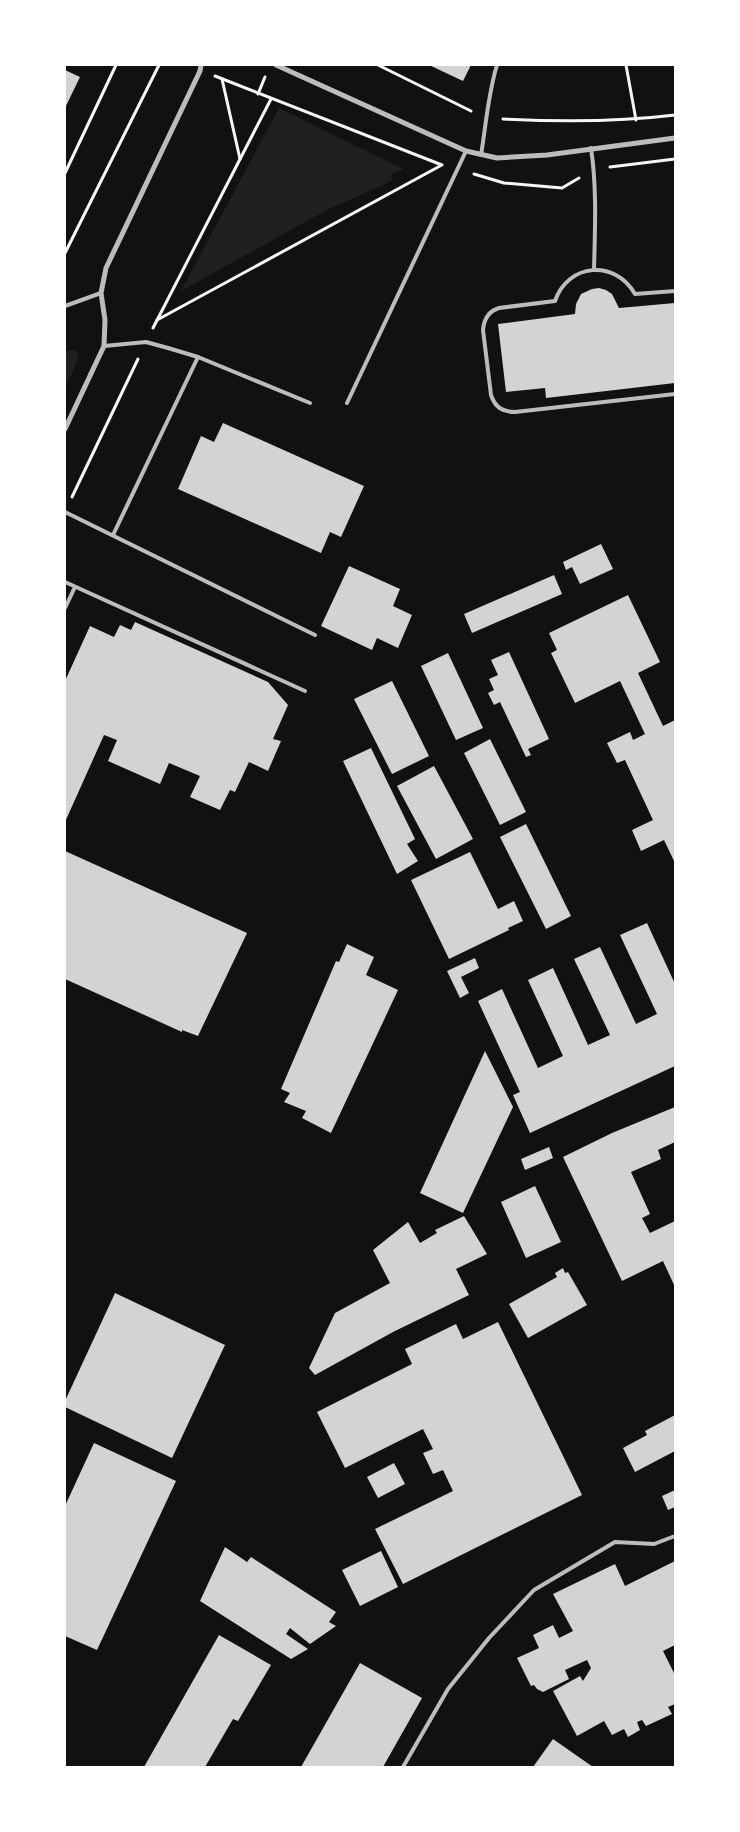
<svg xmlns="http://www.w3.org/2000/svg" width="740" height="1832" font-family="Lato,sans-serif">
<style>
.green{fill:#202020}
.building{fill:#d3d3d3}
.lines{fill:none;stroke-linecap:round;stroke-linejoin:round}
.path{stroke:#f5f5f5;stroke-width:3}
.service{stroke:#bcbcbc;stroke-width:4}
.minor{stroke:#bcbcbc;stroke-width:5}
</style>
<rect width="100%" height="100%" fill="#111"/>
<!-- green -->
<g class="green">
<polygon points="279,108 403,169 389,176 394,179 387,183 327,210 181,291"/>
<polygon points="69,350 76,351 79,357 65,389 65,353"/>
</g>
<!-- building -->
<g class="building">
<polygon points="429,65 471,65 463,81"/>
<polygon points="65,70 80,77 65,108"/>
<polygon points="599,288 606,290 612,294 619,308 675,303 675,383 546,398 545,388 506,392 498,324 575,314 576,304 581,294 592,289"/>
<polygon points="223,423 364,486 341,537 330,532 321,553 178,489 201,436 214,442"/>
<polygon points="601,544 613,569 580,584 572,567 566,570 563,562"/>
<polygon points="349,566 400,589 393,606 412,615 398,648 377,638 372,650 321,626"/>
<polygon points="554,575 562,594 472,633 464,614"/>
<polygon points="628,595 660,662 638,673 663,726 675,720 675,863 664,840 641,851 632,830 653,820 625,760 617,763 607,743 630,732 633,740 645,734 620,681 575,703 551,653 557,650 549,633"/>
<polygon points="135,622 268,682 288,705 273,739 281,741 268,771 249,762 235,792 230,790 220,810 190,797 200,776 169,763 160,784 108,761 117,740 104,735 65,822 65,681 90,626 114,637 120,625 131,630"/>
<polygon points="509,652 549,739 528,749 531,755 526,757 500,702 494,705 488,693 494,690 489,679 498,675 491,660"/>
<polygon points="448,653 483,728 456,740 421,666"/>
<polygon points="392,681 429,756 392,774 354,699"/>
<polygon points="490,739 526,812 500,825 464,753"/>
<polygon points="371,748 415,839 407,844 418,861 397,874 343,761"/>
<polygon points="434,766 473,839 436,859 397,786"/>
<polygon points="526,824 571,916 546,929 500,837"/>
<polygon points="65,851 247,933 198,1036 182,1030 182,1032 65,979"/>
<polygon points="470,852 498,909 514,901 523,921 508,928 509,930 449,959 411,880"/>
<polygon points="647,923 675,984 675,1066 530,1133 513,1095 520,1092 478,1001 502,989 538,1068 563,1056 528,980 553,968 588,1045 610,1035 574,959 600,947 636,1024 657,1014 620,935"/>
<polygon points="347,944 374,957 366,975 398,990 331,1133 302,1118 306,1111 284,1102 290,1093 281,1089 336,961 339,962"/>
<polygon points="475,958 479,968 461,977 469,993 460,998 447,971"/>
<polygon points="485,1051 513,1107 463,1213 420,1193"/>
<polygon points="675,1107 675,1142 658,1150 661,1159 631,1172 650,1214 642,1218 650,1233 675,1221 675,1287 663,1261 622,1281 563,1157 612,1133"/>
<polygon points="549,1147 553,1158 525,1170 521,1159"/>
<polygon points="535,1186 561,1242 526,1258 501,1202"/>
<polygon points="464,1216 487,1254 456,1269 469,1295 393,1332 315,1375 309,1368 335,1313 390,1283 373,1250 408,1222 420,1243 437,1233 435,1230"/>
<polygon points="563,1268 565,1273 568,1272 587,1305 528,1338 509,1304 557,1277 555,1273"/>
<polygon points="115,1293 225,1345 172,1458 65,1407 65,1401"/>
<polygon points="498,1322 582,1495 403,1584 375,1529 453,1491 443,1470 433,1474 423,1453 433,1449 423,1429 345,1468 317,1412 412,1364 405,1349 456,1324 463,1339"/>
<polygon points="675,1415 675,1451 635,1472 623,1448 647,1435 645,1431"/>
<polygon points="94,1443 176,1481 97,1650 65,1636 65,1506"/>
<polygon points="394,1463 405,1484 378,1498 367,1477"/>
<polygon points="675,1490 675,1507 668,1510 662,1496"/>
<polygon points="225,1547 247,1562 251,1557 336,1612 329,1622 336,1626 310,1644 290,1628 286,1634 308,1649 291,1659 200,1601"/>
<polygon points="381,1551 398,1587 360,1606 342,1570"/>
<polygon points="675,1561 675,1645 663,1651 675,1675 675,1704 668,1707 672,1714 646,1726 642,1720 637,1722 640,1730 628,1737 624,1729 612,1735 604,1721 577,1736 553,1691 580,1676 583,1681 591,1668 587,1660 565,1670 569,1679 543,1692 537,1689 534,1685 531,1686 517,1658 539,1648 533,1635 553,1625 559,1638 573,1631 553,1594 615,1564 625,1586"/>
<polygon points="219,1635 271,1665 238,1721 233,1719 205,1767 144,1767"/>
<polygon points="360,1663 422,1698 383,1767 301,1767"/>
<polygon points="553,1739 593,1767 533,1767"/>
</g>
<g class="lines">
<!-- path -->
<g class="path">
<polyline points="378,65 471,111"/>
<polyline points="626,65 636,120"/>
<polyline points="215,76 442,165"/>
<polyline points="222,79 240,159"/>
<polyline points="258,94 265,77"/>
<path d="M503 119C561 122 618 122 675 115"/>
<polyline points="610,167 675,159"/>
<polyline points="65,173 116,65"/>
<polyline points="474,174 504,183 562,188 579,178"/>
<polyline points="65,253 159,65"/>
<polyline points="157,320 440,166"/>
<polyline points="153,328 271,99"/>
<polyline points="72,497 138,359"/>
</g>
<!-- service -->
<g class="service">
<path d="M591 148C597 188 595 229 594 270"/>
<path d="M481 155C486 125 488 94 497 65"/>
<path d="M675 291 635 294C615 259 568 263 555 301L499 308C489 311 484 319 483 330L491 395C495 407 502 412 515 412L675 394"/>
<polyline points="65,306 101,293"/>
<polyline points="104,346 146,342 168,348 198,357 310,403"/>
<polyline points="347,403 466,151"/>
<polyline points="65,512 315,635"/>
<polyline points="113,535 198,357"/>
<polyline points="65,582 305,691"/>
<polyline points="65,608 75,587"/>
<polyline points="403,1767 448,1689 489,1638 534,1590 615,1542 654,1544 675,1536"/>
</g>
<!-- minor -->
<g class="minor">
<polyline points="276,65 466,151 497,158 547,155 675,138"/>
<polyline points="65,429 104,346 105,320 101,293 106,268 200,71 201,65"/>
</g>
</g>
<!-- border -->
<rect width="740" height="1832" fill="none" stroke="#ffffff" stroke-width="132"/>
</svg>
